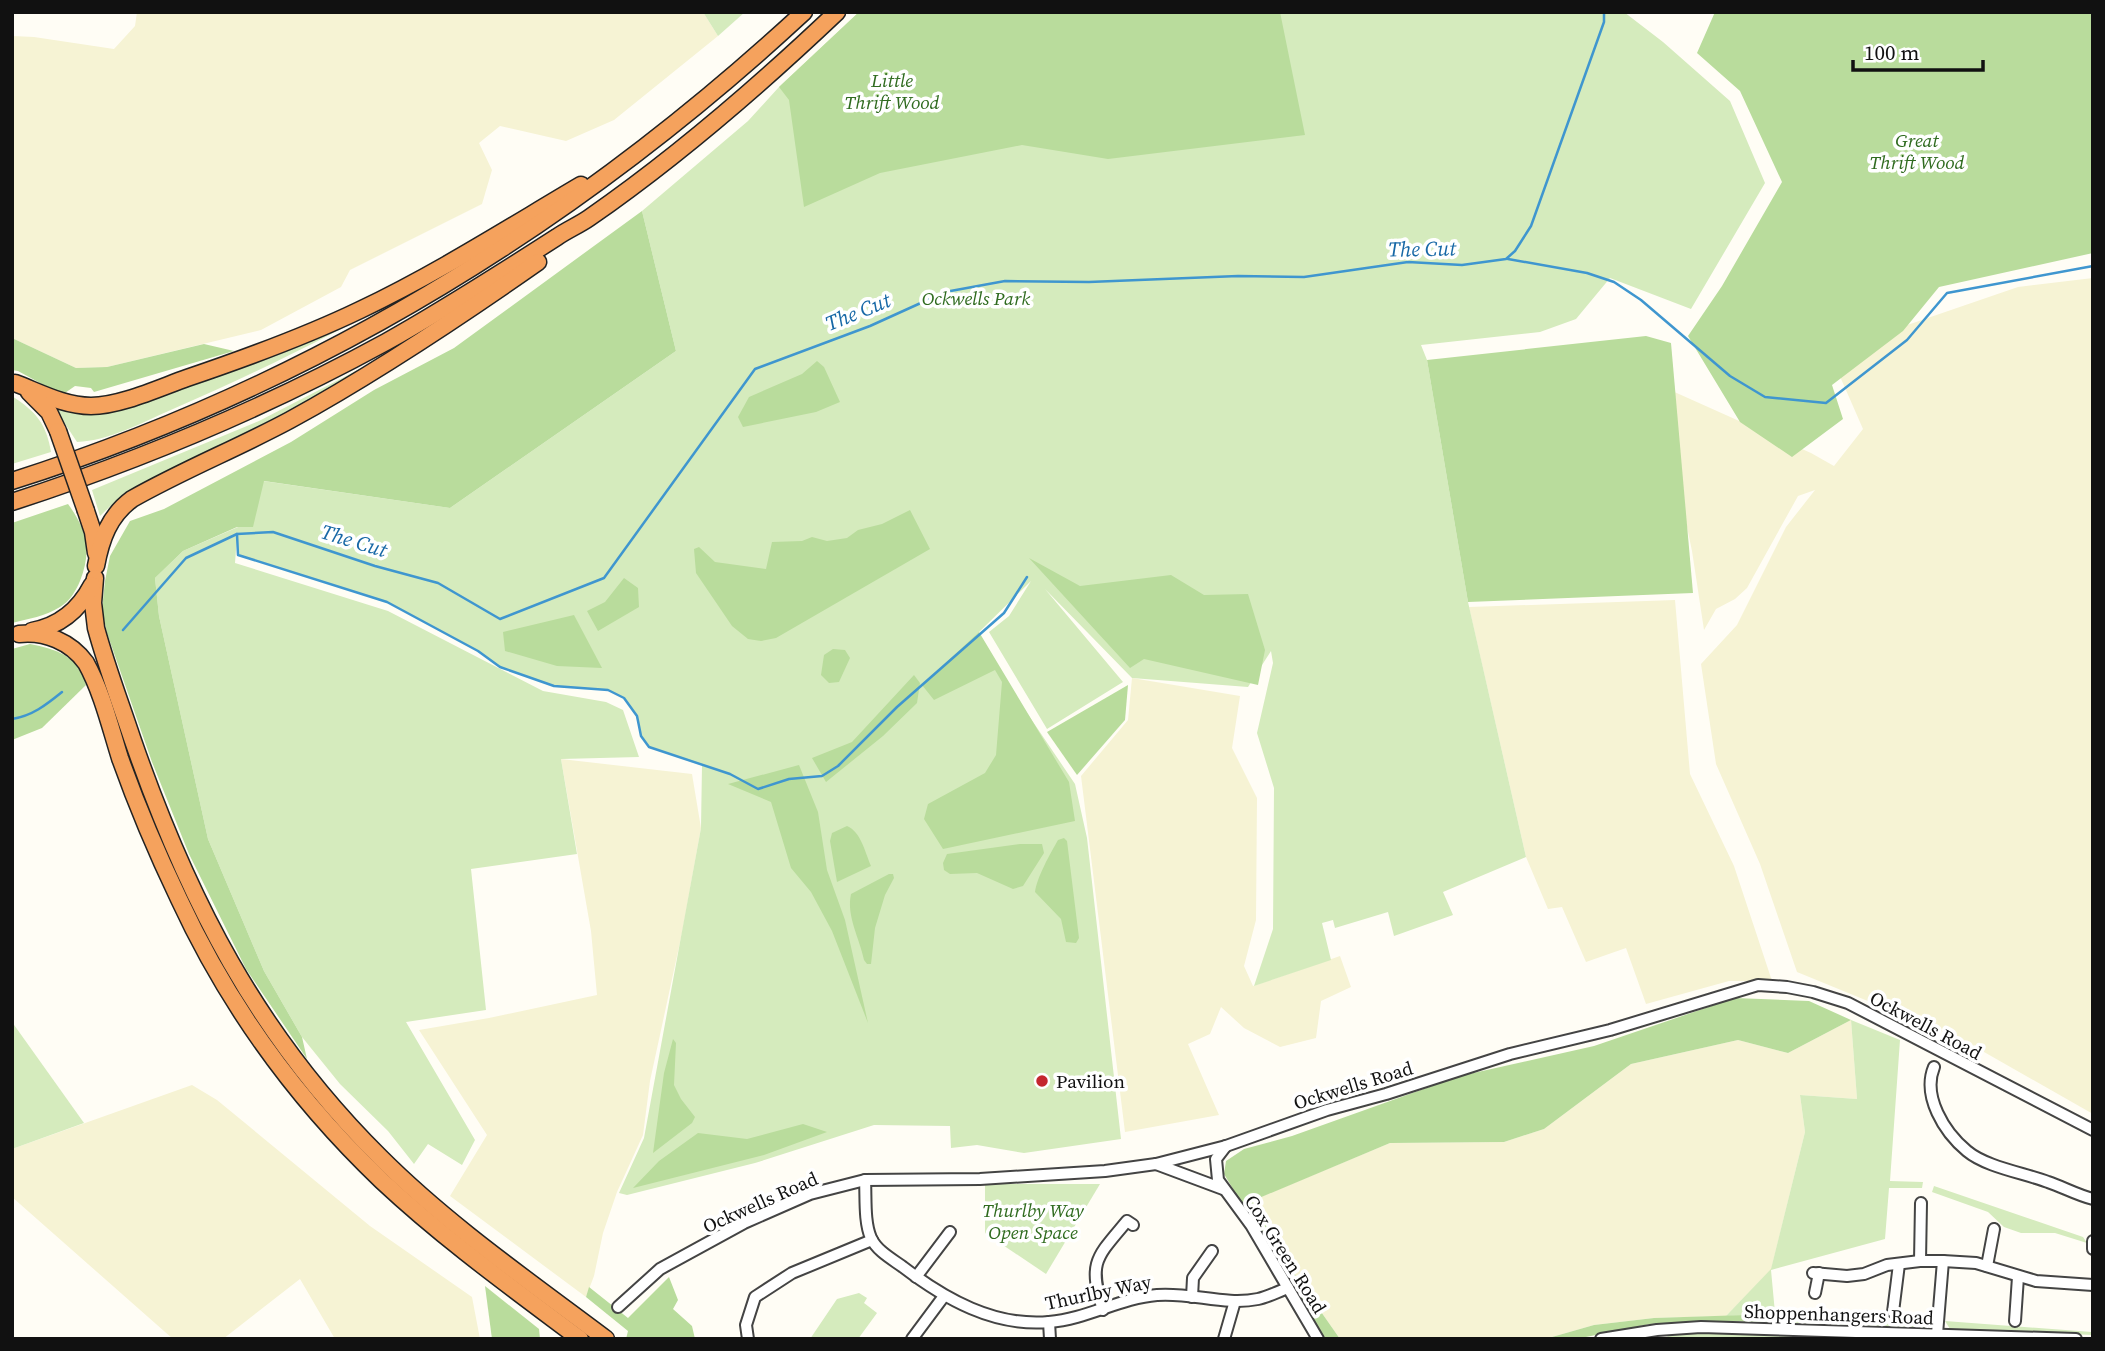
<svg xmlns="http://www.w3.org/2000/svg" width="2105" height="1351" font-family="'Source Serif 4',serif">
<style>
.farmland{fill:#f6f3d4}
.green{fill:#d5ebbd}
.forest{fill:#b9dc9c}
.lines{fill:none;stroke-linecap:round;stroke-linejoin:round}
.stream{stroke:#3f96cf;stroke-width:2.5}
.minor-casing{stroke:#444;stroke-width:14}
.highway-casing{stroke:#222;stroke-width:19}
.minor{stroke:#fff;stroke-width:10}
.highway{stroke:#f5a25d;stroke-width:16}
.highway-bridge-casing{stroke:#222;stroke-width:19;stroke-linecap:butt}
.highway-bridge{stroke:#f5a25d;stroke-width:16}
.poi-dot{fill:#c4262e;stroke:#fff;stroke-width:2.5}
.labels{text-anchor:middle;stroke-width:7;stroke-linejoin:round;paint-order:stroke}
.park-label{font-size:19px;font-style:italic;fill:#2f6b1f;stroke:#fff}
.street-label{font-size:19px;fill:#111;stroke:#fff}
.poi-label{font-size:19px;fill:#111;stroke:#fff;text-anchor:start}
.water-label{font-size:21px;font-style:italic;fill:#1768a6;stroke:#fff}
</style>
<rect width="100%" height="100%" fill="#fffdf5"/>
<!-- farmland -->
<g class="farmland">
<polygon points="137,12 703,12 718,36 614,120 566,141 500,126 479,143 492,170 482,204 350,270 341,287 261,330 107,367 76,368 12,338 12,36 34,37 114,49 135,26"/>
<polygon points="2093,278 2093,1114 1963,1040 1797,972 1760,864 1716,764 1701,664 1737,625 1786,527 1815,490 1798,496 1747,588 1735,599 1716,609 1704,630 1692,551 1677,479 1670,390 1811,453 1834,466 1863,429 1835,365 1884,333 2018,287"/>
<polygon points="1675,600 1690,774 1734,866 1772,981 1729,981 1646,1004 1626,948 1586,962 1562,907 1548,909 1526,857 1469,607"/>
<polygon points="1132,678 1240,696 1232,748 1257,798 1256,920 1244,966 1253,986 1340,956 1351,987 1321,1001 1316,1038 1280,1047 1244,1028 1221,1007 1210,1034 1188,1044 1219,1115 1125,1132 1081,776 1128,720"/>
<polygon points="561,759 692,774 701,828 682,933 650,1081 643,1135 617,1192 603,1233 594,1276 586,1297 450,1196 487,1135 419,1030 489,1018 597,995 591,931"/>
<polygon points="1851,1020 1857,1099 1800,1095 1805,1132 1771,1270 1726,1316 1654,1318 1594,1325 1545,1339 1340,1339 1296,1276 1251,1201 1390,1143 1504,1142 1544,1129 1631,1064 1738,1040 1788,1053"/>
<polygon points="192,1085 217,1100 370,1226 472,1297 480,1339 335,1339 300,1279 223,1339 173,1339 12,1197 12,1149"/>
</g>
<!-- green -->
<g class="green">
<polygon points="703,12 745,12 718,36"/>
<polygon points="859,12 1624,12 1663,42 1730,101 1765,183 1691,309 1610,278 1576,319 1540,332 1421,345 1427,360 1468,602 1526,857 1443,892 1453,915 1394,936 1388,912 1335,928 1333,920 1322,923 1331,960 1254,986 1273,929 1274,788 1257,733 1273,663 1271,651 1248,687 1132,678 1045,589 1123,682 1047,729 989,632 1009,616 1031,581 975,636 1075,784 1087,838 1121,1139 1024,1153 977,1145 951,1148 950,1126 874,1125 755,1163 627,1195 619,1193 644,1138 701,828 702,765 649,747 641,736 636,716 624,698 608,690 554,686 500,667 478,651 387,602 238,555 237,536 235,563 388,611 543,691 606,702 623,710 639,757 561,759 577,854 471,869 486,1010 406,1022 475,1140 462,1165 428,1144 414,1164 388,1131 340,1084 302,1037 264,971 208,839 159,616 155,578 183,551 238,527 263,481 450,508 676,351 642,211 748,121 779,87"/>
<path d="M408 292C332 336 253 374 173 409 143 422 109 441 77 442L52 404 97 411Z"/>
<polygon points="379,359 310,402 124,493 100,516 92,490 259,421"/>
<path d="M12 396C36 412 46 423 51 452L12 464Z"/>
<polygon points="1851,1020 1900,1040 1890,1181 1923,1182 1922,1188 1889,1188 1885,1239 1771,1270 1775,1313 1845,1319 1932,1319 1925,1328 1776,1322 1775,1314 1726,1316 1771,1269 1805,1132 1800,1095 1857,1099"/>
<polygon points="12,1022 84,1123 12,1149"/>
<polygon points="985,1184 1100,1184 1046,1274 985,1233"/>
<polygon points="1934,1186 2083,1237 2087,1243 2055,1233 2021,1233 2004,1227 1988,1212 1932,1192"/>
<polygon points="859,1293 867,1298 864,1303 877,1313 858,1339 810,1339 837,1299"/>
<polygon points="1945,1321 2092,1332 2093,1327 2093,1335 1950,1329"/>
<polygon points="1781,1333 1925,1339 1666,1339 1669,1334"/>
</g>
<!-- forest -->
<g class="forest">
<polygon points="859,12 1280,12 1305,135 1108,159 1022,145 880,173 804,207 789,100 779,87"/>
<polygon points="1715,12 2093,12 2093,253 1939,287 1903,331 1832,385 1843,419 1792,457 1740,422 1688,336 1722,286 1782,182 1740,91 1697,53"/>
<polygon points="642,211 676,351 450,508 264,481 253,527 237,527 183,551 155,578 159,616 208,839 264,971 302,1037 307,1059 246,969 189,854 152,762 107,633 102,609 105,581 110,556 130,521 164,509 291,442 374,390 454,348"/>
<polygon points="1646,336 1671,343 1693,593 1468,602 1427,360"/>
<polygon points="12,338 76,368 107,367 204,344 234,351 94,392 91,388 75,386 62,395 18,371 12,370"/>
<polygon points="817,361 824,367 840,402 816,412 743,427 738,417 749,397 802,374"/>
<path d="M68 504C87 530 92 551 80 581 76 591 69 602 60 607 46 616 28 619 12 623V523Z"/>
<polygon points="910,510 930,549 776,638 761,641 748,639 732,626 696,573 694,549 699,547 715,562 766,569 772,542 802,541 812,537 827,541 847,538 858,530 882,524"/>
<polygon points="1029,558 1080,586 1171,575 1204,595 1248,594 1265,650 1258,685 1144,659 1130,668"/>
<polygon points="624,578 638,588 639,607 598,631 587,611 605,602"/>
<polygon points="574,615 602,668 557,666 505,651 503,632"/>
<polygon points="979,632 1069,782 1075,821 943,849 924,819 928,804 985,773 996,755 1002,682 995,670 934,700 922,685"/>
<path d="M30 644C56 649 79 656 86 685L42 728 12 740V649Z"/>
<polygon points="833,649 845,650 850,658 839,682 829,683 821,675 824,655"/>
<polygon points="914,675 920,683 917,703 883,736 826,782 812,758 852,742"/>
<polygon points="1128,685 1125,720 1077,775 1047,732"/>
<polygon points="799,765 818,812 827,870 845,920 868,1023 832,931 811,892 791,868 771,802 728,784"/>
<path d="M847 826C861 832 865 852 871 866L837 882 830 841 832 833Z"/>
<path d="M1064 838 1067 841 1079 938 1076 943 1066 942 1061 919 1035 892C1037 877 1050 854 1058 840Z"/>
<polygon points="1020,844 1042,844 1044,853 1023,886 1013,889 977,873 950,874 944,870 943,863 947,854"/>
<path d="M889 874H893L894 878 885 895 875 928 871 964H867L864 960C860 939 846 916 851 894Z"/>
<polygon points="1735,998 1809,1001 1851,1020 1788,1053 1738,1040 1631,1064 1544,1129 1504,1142 1390,1143 1252,1201 1296,1276 1340,1339 1323,1339 1224,1174 1226,1161 1244,1149 1292,1136 1460,1076 1594,1046"/>
<polygon points="673,1039 676,1043 674,1085 681,1099 695,1117 692,1123 653,1153 664,1073"/>
<polygon points="803,1124 827,1132 764,1155 633,1188 659,1161 698,1133 747,1139"/>
<polygon points="669,1277 678,1300 673,1309 692,1326 695,1339 626,1339 628,1331 586,1297 589,1287 628,1318"/>
<polygon points="485,1286 539,1329 540,1339 492,1339"/>
<polygon points="1775,1314 1776,1322 1707,1321 1650,1324 1576,1339 1545,1339 1594,1325 1654,1318"/>
</g>
<g class="lines">
<!-- stream -->
<g class="stream">
<polyline points="1508,259 1587,273 1614,282 1641,300 1730,376 1765,397 1826,403 1907,340 1947,293 2093,266"/>
<polyline points="237,534 238,555 387,602 478,651 500,667 554,686 608,690 624,698 637,716 641,736 649,747 730,774 758,789 789,779 822,776 838,766 897,707 1004,613 1027,577"/>
<polyline points="123,630 186,558 237,534 273,532 375,566 438,583 500,619 604,578 755,369 870,326 945,292 1005,281 1089,282 1238,276 1304,277 1408,262 1462,265 1506,259 1515,251 1531,226 1604,22 1604,12"/>
<path d="M12 719C32 716 46 705 62 692"/>
</g>
<defs>
<g id="minor">
<path d="M1934 1067C1922 1096 1944 1132 1967 1151 1986 1167 2024 1173 2048 1182 2063 1187 2077 1195 2093 1199"/>
<polyline points="1226,1146 1216,1159 1218,1180 1251,1225 1318,1339"/>
<polyline points="1156,1164 1223,1189"/>
<path d="M865 1180C866 1198 864 1222 871 1238 877 1251 892 1259 903 1267 945 1299 994 1327 1049 1322 1087 1319 1120 1298 1157 1295 1191 1292 1225 1306 1258 1299 1268 1297 1279 1291 1288 1288"/>
<polyline points="2093,1241 2093,1249"/>
<polyline points="1920,1261 1921,1203"/>
<polyline points="1987,1266 1994,1229"/>
<polyline points="1813,1273 1847,1276 1864,1274 1887,1265 1920,1261 1943,1261 1976,1263 2036,1281 2093,1285"/>
<polyline points="916,1277 950,1232"/>
<polyline points="1815,1293 1819,1273"/>
<polyline points="1192,1297 1193,1278 1212,1251"/>
<polyline points="618,1307 660,1269 744,1223 810,1194 865,1180 980,1179 1105,1171 1156,1164 1226,1146 1327,1110 1386,1094 1510,1054 1610,1030 1758,985 1787,987 1813,992 1848,1003 2093,1130"/>
<path d="M1103 1310C1088 1262 1096 1258 1127 1221L1133 1225"/>
<polyline points="1893,1312 1899,1264"/>
<polyline points="2015,1321 2018,1277"/>
<polyline points="1049,1322 1050,1339"/>
<polyline points="1937,1334 1943,1261"/>
<polyline points="748,1339 746,1325 755,1297 792,1273 872,1240"/>
<polyline points="912,1339 944,1296"/>
<polyline points="1224,1339 1235,1301"/>
<polyline points="1601,1339 1657,1330 1701,1327 2076,1339"/>
</g>
<g id="highway">
<path d="M15 383C39 392 64 406 91 406 120 406 159 388 187 378 246 358 304 337 360 310 436 274 508 228 581 185"/>
<polyline points="29,392 49,412 58,431"/>
<path d="M12 481C311 386 574 225 804 12"/>
<path d="M12 502C141 460 267 407 386 342 445 309 501 273 557 237 567 230 579 225 589 218 677 157 759 86 837 12"/>
<polyline points="86,511 93,532 96,553"/>
<path d="M96 566C101 539 109 516 132 499 183 470 238 448 290 420 376 373 458 318 538 262"/>
<path d="M95 578 93 603 96 628C106 665 120 702 132 738 188 900 257 1035 380 1157 448 1225 529 1281 606 1339"/>
<path d="M32 631C60 626 79 610 92 585"/>
<path d="M19 634C45 631 71 642 86 663 102 692 110 726 120 758 137 806 157 853 179 899 228 1005 297 1100 382 1181 444 1239 512 1288 580 1339"/>
</g>
</defs>
<!-- minor casing -->
<use href="#minor" class="minor-casing"/>
<!-- highway casing -->
<use href="#highway" class="highway-casing"/>
<!-- minor -->
<use href="#minor" class="minor"/>
<!-- highway -->
<use href="#highway" class="highway"/>
<defs>
<polyline id="highway-bridge" points="58,431 86,511"/>
</defs>
<!-- highway-bridge casing -->
<use href="#highway-bridge" class="highway-bridge-casing"/>
<!-- highway-bridge -->
<use href="#highway-bridge" class="highway-bridge"/>
</g>
<!-- markers -->
<circle class="poi-dot" cx="1042" cy="1081" r="7"/>
<g class="labels">
<!-- park labels -->
<g class="park-label">
<text x="892" y="87">Little<tspan x="892" dy="22">Thrift Wood</tspan></text>
<text x="1917" y="147">Great<tspan x="1917" dy="22">Thrift Wood</tspan></text>
<text x="976" y="305">Ockwells Park</text>
<text x="1033" y="1217">Thurlby Way<tspan x="1033" dy="22">Open Space</tspan></text>
</g>
<!-- street labels -->
<g class="street-label">
<text transform="translate(1926 1025) rotate(28)" y="7">Ockwells Road</text>
<text transform="translate(1353 1085) rotate(-17)" y="7">Ockwells Road</text>
<text transform="translate(760 1202) rotate(-24)" y="7">Ockwells Road</text>
<text transform="translate(1286 1254) rotate(58)" y="7">Cox Green Road</text>
<text transform="translate(1098 1292) rotate(-12)" y="7">Thurlby Way</text>
<text transform="translate(1839 1314) rotate(2)" y="7">Shoppenhangers Road</text>
</g>
<!-- poi labels -->
<g class="poi-label">
<text x="1056" y="1088">Pavilion</text>
</g>
<!-- water labels -->
<g class="water-label">
<text transform="translate(1422 249) rotate(-1)" y="7">The Cut</text>
<text transform="translate(858 312) rotate(-22)" y="7">The Cut</text>
<text transform="translate(354 541) rotate(17)" y="7">The Cut</text>
</g>
</g>
<!-- border -->
<rect width="2105" height="1351" fill="none" stroke="#111111" stroke-width="28"/>
<!-- scale -->
<path d="M1853 60v10h130v-10" fill="none" stroke="#111111" stroke-width="3.5"/>
<text x="1864" y="60" font-size="21" fill="#111111" stroke="#ffffff" stroke-width="5" paint-order="stroke">100 m</text>
</svg>
